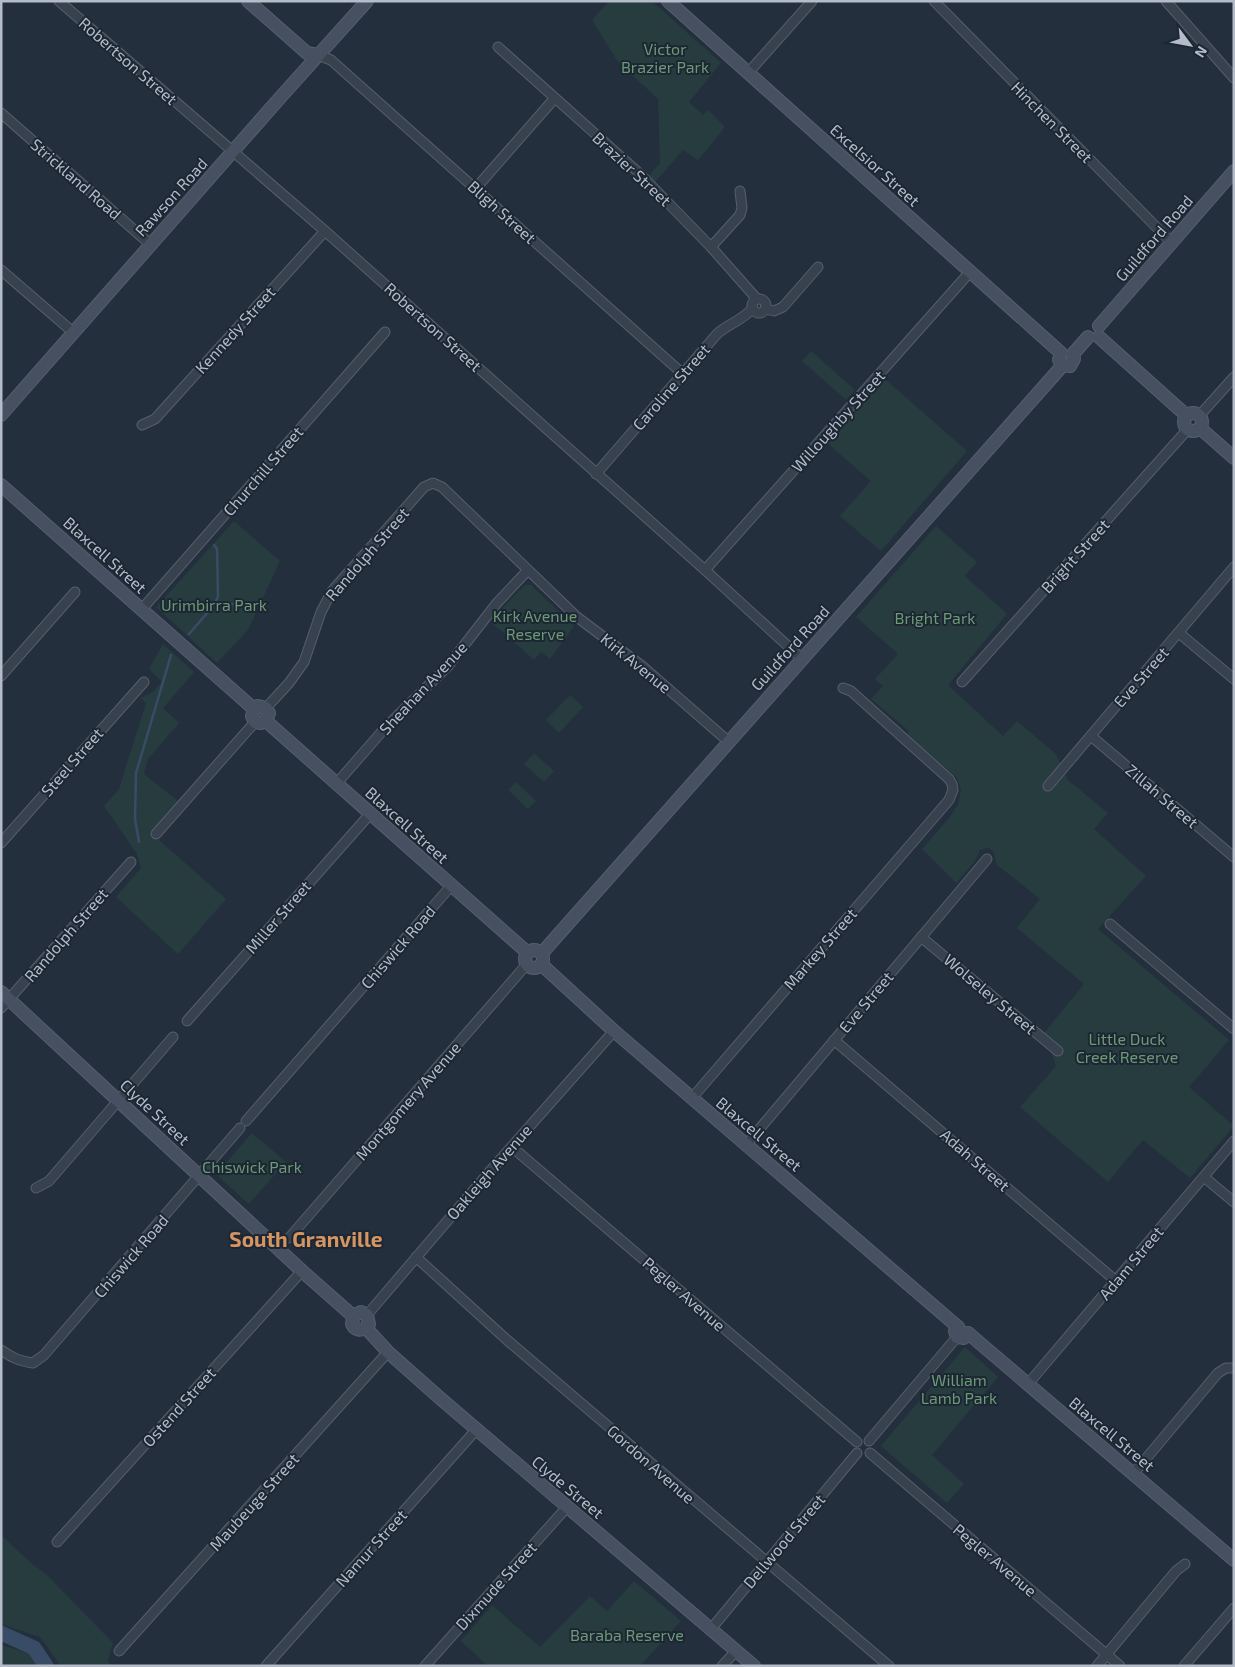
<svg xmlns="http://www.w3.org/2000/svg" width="1235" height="1667" font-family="'Exo 2',sans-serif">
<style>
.green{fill:#263c3f}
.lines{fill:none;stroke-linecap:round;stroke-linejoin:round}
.stream{stroke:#394c67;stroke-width:2.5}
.river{stroke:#394c67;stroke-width:15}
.street-casing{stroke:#565f6c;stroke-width:11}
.secondary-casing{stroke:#565f6c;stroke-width:14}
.street{stroke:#38414e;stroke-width:9}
.secondary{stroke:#465061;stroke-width:12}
.labels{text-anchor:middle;stroke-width:4;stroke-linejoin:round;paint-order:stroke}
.park-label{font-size:16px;fill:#6b9a76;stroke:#1d2633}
.street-label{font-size:16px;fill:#b4bcc9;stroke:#1d2633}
.district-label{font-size:21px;font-weight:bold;fill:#d59563;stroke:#1d2633}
</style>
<rect width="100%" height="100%" fill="#242f3e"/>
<!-- green -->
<g class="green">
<polygon points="609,1 652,1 721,63 689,102 703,115 708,110 725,127 698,160 683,150 655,182 649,176 660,163 658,99 618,62 592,20"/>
<polygon points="811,351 855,390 846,400 802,361"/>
<polygon points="885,379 967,451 881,551 840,516 871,481 828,444"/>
<polygon points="234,521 280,561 248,630 217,663 156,607"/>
<polygon points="936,526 977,562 965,576 1007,614 948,685 1003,736 1017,721 1056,754 1068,780 1108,813 1094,829 1146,876 1098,929 1229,1040 1189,1087 1234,1126 1190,1178 1143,1140 1108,1182 1020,1107 1056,1066 1044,1033 1084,984 1017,928 1040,899 997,865 993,851 988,848 980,850 975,861 956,883 922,849 950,817 958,804 961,790 957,778 907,735 909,731 871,699 883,686 875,679 898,654 856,617"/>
<polygon points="525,585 531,585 574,626 550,659 541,652 534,660 492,623 507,603"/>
<polygon points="163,644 194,672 163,708 179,723 148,759 144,774 179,802 152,834 226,899 178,954 116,897 141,868 137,854 104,806 119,789 146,703 140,698 153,692 162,682 149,669"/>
<polygon points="570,695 583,707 559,733 546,720"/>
<polygon points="534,753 554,771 544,782 524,764"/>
<polygon points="516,782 536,801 528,809 508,790"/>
<polygon points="252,1133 286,1162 249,1204 219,1177 218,1172"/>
<polygon points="965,1347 998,1377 932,1455 964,1484 947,1503 881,1446"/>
<polygon points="1,1535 32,1564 46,1574 113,1643 108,1661 113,1666 61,1666 40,1637 1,1624"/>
<polygon points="634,1581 681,1621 640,1666 488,1666 461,1641 492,1605 540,1647 590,1596 607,1611"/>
<polygon points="1,1645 30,1654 37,1666 1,1666"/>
</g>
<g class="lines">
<!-- stream -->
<g class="stream">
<polyline points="215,604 248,604 256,607"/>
<polyline points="189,634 215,604 218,596 217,549 214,545"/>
<polyline points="139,842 135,819 136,773 171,655"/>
</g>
<!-- river -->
<polyline class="river" points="1,1633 34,1648 46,1666"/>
<defs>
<g id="street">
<polyline points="59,1 325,231 705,570 802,659"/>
<polyline points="934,1 1171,242"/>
<polyline points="1166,1 1234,78"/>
<polyline points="498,47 639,173 711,247 757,299"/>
<polyline points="318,55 331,60 683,374"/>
<polyline points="748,73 812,1"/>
<polyline points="1,113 150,244"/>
<polyline points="476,188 554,99"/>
<polyline points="711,247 740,215 742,208 740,191"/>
<polyline points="1,270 74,333"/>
<circle cx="759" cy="306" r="7"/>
<polyline points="765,309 774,311 783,307 818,267"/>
<polyline points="1200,415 1234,377"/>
<polyline points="142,425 155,419 325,231"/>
<path d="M596 474 717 334C728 324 743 320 753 308"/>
<polyline points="705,570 970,272"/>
<polyline points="142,609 385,332"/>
<polyline points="1179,633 1234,679"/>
<polyline points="1,676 75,592"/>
<polyline points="962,682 1188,429"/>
<polyline points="266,708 289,683 304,662 321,612 332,591 424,487 433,483 442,487 577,617 642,666 729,742"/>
<polyline points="1091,736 1234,857"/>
<polyline points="337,783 385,728 448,666 497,603 528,570"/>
<polyline points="1048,786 1234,567"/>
<polyline points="156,834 255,722"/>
<polyline points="1,843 144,682"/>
<polyline points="1110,924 1234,1029"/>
<polyline points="921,937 1058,1051"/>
<polyline points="1,1008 131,862"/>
<polyline points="187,1021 370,814"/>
<polyline points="834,1040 1116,1281"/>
<polyline points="692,1098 949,800 953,790 952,784 949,779 851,691 843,688"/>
<polyline points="246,1121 451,886"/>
<polyline points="746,1145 987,859"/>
<polyline points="512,1147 857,1442"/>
<polyline points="1204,1177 1234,1202"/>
<polyline points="36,1188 49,1181 173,1037"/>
<polyline points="289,1238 527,964"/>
<polyline points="416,1257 507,1340 889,1666"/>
<polyline points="367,1315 490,1171 614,1031"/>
<path d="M1 1350C12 1358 20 1361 33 1363L44 1355 240 1128"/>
<polyline points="1028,1384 1234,1141"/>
<polyline points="869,1441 957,1337"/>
<polyline points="870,1453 1120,1666"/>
<polyline points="1133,1474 1218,1373 1226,1368 1234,1368"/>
<polyline points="57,1542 302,1271"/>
<polyline points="711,1629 857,1453"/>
<polyline points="119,1651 388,1352"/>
<polyline points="266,1666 476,1430"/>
<polyline points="425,1666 567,1507"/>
<polyline points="722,1666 736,1651"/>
<polyline points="1097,1666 1176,1571 1185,1564"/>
<polyline points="1184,1666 1234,1608"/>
</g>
<g id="secondary">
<polyline points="248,1 307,53 318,55"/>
<polyline points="668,1 1061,353"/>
<polyline points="1099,326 1234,171"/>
<polyline points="1099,337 1187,416"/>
<polyline points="1073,354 1088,337"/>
<polyline points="1059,360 1063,365 1070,366 1074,359 1073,354"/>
<circle cx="1193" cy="422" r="9"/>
<polyline points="1,415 278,100 367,1"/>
<polyline points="1200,428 1234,458"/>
<polyline points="1,485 254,709"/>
<polyline points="254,709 258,706 266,708 269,713 266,721"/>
<polyline points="254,709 252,716 255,722 261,723 266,721"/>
<polyline points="266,721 528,953"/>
<circle cx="534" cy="959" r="9"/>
<polyline points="542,953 1063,365"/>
<polyline points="542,965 614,1031 958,1327"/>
<polyline points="1,992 302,1271 353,1316"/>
<polyline points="353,1316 361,1312 367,1315 369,1324 366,1328"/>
<path d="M353 1316 352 1324C355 1330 360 1331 366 1328"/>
<polyline points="958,1327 955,1331 957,1337 964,1338 968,1333"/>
<polyline points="366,1328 388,1352 441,1399 754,1666"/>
<polyline points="968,1333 1234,1560"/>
</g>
</defs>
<!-- street casing -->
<use href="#street" class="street-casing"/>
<!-- secondary casing -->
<use href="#secondary" class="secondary-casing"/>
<!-- street -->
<use href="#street" class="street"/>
<!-- secondary -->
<use href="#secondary" class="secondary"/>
</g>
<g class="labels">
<!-- park labels -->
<g class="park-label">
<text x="665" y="55">Victor<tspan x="665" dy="18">Brazier Park</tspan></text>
<text x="214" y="611">Urimbirra Park</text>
<text x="535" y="622">Kirk Avenue<tspan x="535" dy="18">Reserve</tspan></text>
<text x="935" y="624">Bright Park</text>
<text x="1127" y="1045">Little Duck<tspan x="1127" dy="18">Creek Reserve</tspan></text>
<text x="252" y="1173">Chiswick Park</text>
<text x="959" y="1386">William<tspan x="959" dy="18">Lamb Park</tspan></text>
<text x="627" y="1641">Baraba Reserve</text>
</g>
<!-- street labels -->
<g class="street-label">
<text transform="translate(128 61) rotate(41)" y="6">Robertson Street</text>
<text transform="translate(1052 122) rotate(45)" y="6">Hinchen Street</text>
<text transform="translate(875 165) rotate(42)" y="6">Excelsior Street</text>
<text transform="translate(632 169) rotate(43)" y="6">Brazier Street</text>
<text transform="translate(76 179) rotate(41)" y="6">Strickland Road</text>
<text transform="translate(171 197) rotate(-48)" y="6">Rawson Road</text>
<text transform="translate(502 212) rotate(42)" y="6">Bligh Street</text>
<text transform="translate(1154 238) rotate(-49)" y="6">Guildford Road</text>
<text transform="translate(433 327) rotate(42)" y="6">Robertson Street</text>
<text transform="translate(235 330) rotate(-48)" y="6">Kennedy Street</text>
<text transform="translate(671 387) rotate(-49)" y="6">Caroline Street</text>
<text transform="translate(838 421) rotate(-48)" y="6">Willoughby Street</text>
<text transform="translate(263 471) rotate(-49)" y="6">Churchill Street</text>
<text transform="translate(367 554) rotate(-49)" y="6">Randolph Street</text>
<text transform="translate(105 555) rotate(42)" y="6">Blaxcell Street</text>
<text transform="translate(1075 556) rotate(-48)" y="6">Bright Street</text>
<text transform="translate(790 648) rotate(-48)" y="6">Guildford Road</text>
<text transform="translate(636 663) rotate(39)" y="6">Kirk Avenue</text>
<text transform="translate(1141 677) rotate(-49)" y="6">Eve Street</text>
<text transform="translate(423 688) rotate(-47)" y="6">Sheahan Avenue</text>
<text transform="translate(72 762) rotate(-49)" y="6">Steel Street</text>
<text transform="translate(1162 796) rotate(40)" y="6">Zillah Street</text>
<text transform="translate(407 825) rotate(42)" y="6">Blaxcell Street</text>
<text transform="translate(278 917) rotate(-49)" y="6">Miller Street</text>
<text transform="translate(66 935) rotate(-49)" y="6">Randolph Street</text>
<text transform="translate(398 947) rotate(-49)" y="6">Chiswick Road</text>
<text transform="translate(820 949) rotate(-49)" y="6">Markey Street</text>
<text transform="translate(990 994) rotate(40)" y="6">Wolseley Street</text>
<text transform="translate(866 1002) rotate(-50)" y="6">Eve Street</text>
<text transform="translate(408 1101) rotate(-49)" y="6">Montgomery Avenue</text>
<text transform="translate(155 1112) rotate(43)" y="6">Clyde Street</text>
<text transform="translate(759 1134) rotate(40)" y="6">Blaxcell Street</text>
<text transform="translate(975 1160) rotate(41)" y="6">Adah Street</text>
<text transform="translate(489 1172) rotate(-49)" y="6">Oakleigh Avenue</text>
<text transform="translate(131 1256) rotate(-49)" y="6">Chiswick Road</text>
<text transform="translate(1131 1263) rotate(-50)" y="6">Adam Street</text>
<text transform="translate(684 1294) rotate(41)" y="6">Pegler Avenue</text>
<text transform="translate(179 1407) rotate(-48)" y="6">Ostend Street</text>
<text transform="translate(1112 1434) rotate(40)" y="6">Blaxcell Street</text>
<text transform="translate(651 1464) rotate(41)" y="6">Gordon Avenue</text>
<text transform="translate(568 1487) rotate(40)" y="6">Clyde Street</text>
<text transform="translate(254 1502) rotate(-48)" y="6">Maubeuge Street</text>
<text transform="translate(784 1541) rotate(-50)" y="6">Dellwood Street</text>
<text transform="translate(371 1548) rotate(-48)" y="6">Namur Street</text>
<text transform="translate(995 1560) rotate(40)" y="6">Pegler Avenue</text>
<text transform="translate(496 1586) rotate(-48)" y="6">Dixmude Street</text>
</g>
<!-- district labels -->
<g class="district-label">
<text x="306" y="1247">South Granville</text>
</g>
</g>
<!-- border -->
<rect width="1235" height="1667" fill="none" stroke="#b4bcc9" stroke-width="5"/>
<!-- north arrow -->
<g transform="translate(1190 45) rotate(122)" stroke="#1d2633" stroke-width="4" paint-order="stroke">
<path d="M0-4L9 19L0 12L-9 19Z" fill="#b4bcc9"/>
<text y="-8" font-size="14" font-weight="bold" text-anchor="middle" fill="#b4bcc9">N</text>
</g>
</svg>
